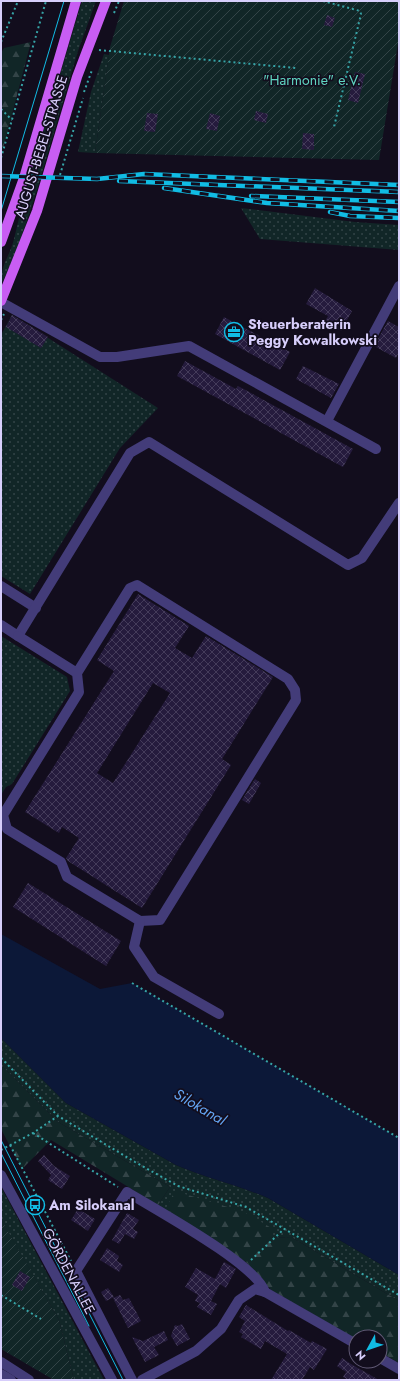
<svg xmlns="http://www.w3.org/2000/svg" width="400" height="1381" font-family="Jost,sans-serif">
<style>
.grass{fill:url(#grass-dots)}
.forest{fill:url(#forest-firs)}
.garden{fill:url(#garden-furrows)}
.water{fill:#0c1838}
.building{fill:url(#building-cross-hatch);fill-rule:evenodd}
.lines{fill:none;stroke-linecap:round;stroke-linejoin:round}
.path{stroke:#36a4a7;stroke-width:2;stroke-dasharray:2 3;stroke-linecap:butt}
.minor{stroke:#433c79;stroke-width:10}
.major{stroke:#c85df3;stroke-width:10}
.tram{stroke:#11bce4;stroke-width:1}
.rail-casing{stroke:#11bce4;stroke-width:4.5}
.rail{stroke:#120d1d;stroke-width:3;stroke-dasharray:9;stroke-linecap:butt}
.labels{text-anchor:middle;stroke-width:3.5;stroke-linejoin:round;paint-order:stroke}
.park-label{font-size:14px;fill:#60d5c2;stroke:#120d1d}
.street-label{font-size:14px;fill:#d7cefb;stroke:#120d1d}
.poi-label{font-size:14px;font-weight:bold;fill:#d7cefb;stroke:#120d1d;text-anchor:start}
.water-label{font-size:15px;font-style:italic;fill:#63a4f3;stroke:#120d1d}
</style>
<defs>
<pattern id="grass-dots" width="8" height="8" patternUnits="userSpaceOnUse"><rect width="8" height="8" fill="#112627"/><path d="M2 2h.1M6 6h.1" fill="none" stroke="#334447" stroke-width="1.8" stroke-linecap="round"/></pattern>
<pattern id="forest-firs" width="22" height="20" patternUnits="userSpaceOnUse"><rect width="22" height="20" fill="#112627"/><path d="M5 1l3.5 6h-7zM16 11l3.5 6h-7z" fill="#334447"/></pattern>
<pattern id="garden-furrows" width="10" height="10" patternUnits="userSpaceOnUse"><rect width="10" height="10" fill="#112627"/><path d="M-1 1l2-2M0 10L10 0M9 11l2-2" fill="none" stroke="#334447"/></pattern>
<pattern id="building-cross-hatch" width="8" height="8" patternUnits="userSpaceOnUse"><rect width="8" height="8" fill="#251b3d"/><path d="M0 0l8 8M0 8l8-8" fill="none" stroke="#443b5a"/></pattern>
</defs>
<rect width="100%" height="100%" fill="#120d1d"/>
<!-- grass -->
<g class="grass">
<polygon points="82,1 96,1 78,51 41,176 30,175"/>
<polygon points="104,54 109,55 95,153 78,152 91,92"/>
<path d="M29 180H40C29 214 19 249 3 281H1C1 265 11 253 14 239 19 219 23 199 29 180Z"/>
<polygon points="241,208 355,222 399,225 399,250 260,239"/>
<polygon points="12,315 158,408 120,448 30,594 1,576 1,335"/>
<polygon points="1,636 67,677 70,691 12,784 6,787 1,795"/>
<path d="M1 1038 66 1103 176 1165C206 1178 238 1185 268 1198L399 1275V1301L291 1237 273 1238 165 1210 158 1205 170 1187 58 1122 1 1065Z"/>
<polygon points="1,1187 104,1380 74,1380 59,1320 1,1220"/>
</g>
<!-- forest -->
<g class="forest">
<polygon points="31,42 1,156 1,53 4,48"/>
<polygon points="1,1065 58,1122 170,1187 158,1205 51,1140 22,1169 1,1129"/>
<polygon points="175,1191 244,1212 273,1229 273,1238 291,1237 399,1301 399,1363 380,1352 380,1337 356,1337 356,1339 271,1290 247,1263 165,1210"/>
</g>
<!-- garden -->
<g class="garden">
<polygon points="124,1 399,1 399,37 379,160 95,153 110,47"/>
<polygon points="1,1219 59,1320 74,1380 54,1380 1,1349"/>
</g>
<!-- water -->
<path class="water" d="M1 934 100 989 132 983 399 1138V1275L268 1198C238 1185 206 1178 176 1165L66 1103 1 1038Z"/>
<!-- building -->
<g class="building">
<polygon points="327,15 335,18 332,27 324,25"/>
<polygon points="355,72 365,74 358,103 348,100"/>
<polygon points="256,111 268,114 266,123 254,120"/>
<polygon points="147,113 158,114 155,132 144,131"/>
<polygon points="210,113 220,116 217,131 206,129"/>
<polygon points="303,133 314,134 314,150 302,149"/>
<polygon points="315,288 352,311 341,331 325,322 328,316 306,304"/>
<polygon points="12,315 48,337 41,348 6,327"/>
<polygon points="224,317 290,352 280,370 215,334"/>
<polygon points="388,321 399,327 399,352 396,358 374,346"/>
<polygon points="185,361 236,389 238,386 353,449 343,467 177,376"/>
<polygon points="303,366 339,384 331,398 296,379"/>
<path d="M138 594 189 626 175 648 192 658 206 636 273 677 222 759 231 765 142 908 68 861 66 858 79 838 62 827 59 833 25 812 114 671 97 660ZM153 683 170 693 113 783 97 773Z"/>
<polygon points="255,779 261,783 249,804 242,800"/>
<polygon points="28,883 121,941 106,966 13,907"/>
<polygon points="44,1155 54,1166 70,1176 62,1189 48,1180 51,1175 38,1161"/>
<polygon points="78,1209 95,1219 88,1231 71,1220"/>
<polygon points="127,1213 139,1220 133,1229 138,1232 134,1239 125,1234 119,1244 112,1240"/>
<polygon points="107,1248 119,1256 117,1261 123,1265 119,1272 100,1260"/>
<polygon points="224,1262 236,1269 226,1288 220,1284 211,1301 217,1304 211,1315 197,1307 200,1303 195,1301 198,1295 185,1287 196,1268 215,1279"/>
<polygon points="20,1271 30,1277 22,1291 12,1285"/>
<polygon points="108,1288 114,1297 106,1301 101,1292"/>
<polygon points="120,1295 123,1300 129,1298 141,1321 128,1328 113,1298"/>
<polygon points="246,1305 288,1331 289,1330 311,1343 312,1341 327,1349 314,1370 310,1367 302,1380 271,1380 287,1354 265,1341 261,1349 241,1337 243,1334 239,1332 245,1321 239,1317"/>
<polygon points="182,1324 190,1339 177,1346 171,1336 175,1325 178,1326"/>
<polygon points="164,1331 168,1340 154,1347 159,1355 145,1362 132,1337 143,1341"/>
<polygon points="342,1358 351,1364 379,1380 348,1380 343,1377 346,1372 337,1366"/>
</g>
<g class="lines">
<!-- path -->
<g class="path">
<polyline points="323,1 360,11 361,14 334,127"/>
<polyline points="114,13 119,1"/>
<polyline points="1,42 18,1"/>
<polyline points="99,50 296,68"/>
<polyline points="84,92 92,70"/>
<polyline points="1,109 12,120"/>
<polyline points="1,158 46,1"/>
<polyline points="60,175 83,98"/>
<polyline points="1,320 4,314"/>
<polyline points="132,983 399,1138"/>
<polyline points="1,1058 58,1116 135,1162 178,1186 246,1207 399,1295"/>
<polyline points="33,1133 118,1187"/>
<polyline points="10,1145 71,1261"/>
<polyline points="1,1150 33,1133 58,1116"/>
<polyline points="251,1260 284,1229"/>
<polyline points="1,1295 41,1319"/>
</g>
<!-- minor -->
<g class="minor">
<polyline points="1,302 100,357 117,357 189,346 376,449"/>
<polyline points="327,421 399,286"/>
<polyline points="1,586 36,608"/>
<polyline points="1,625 18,636 130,453 149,442 348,565 362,558 399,503"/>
<polyline points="18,636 77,673 79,692 3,815 7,829 61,862 67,877 140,921 160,920 296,700 295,690 288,679 137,585 130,588 77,673"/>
<polyline points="140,921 134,947 154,977 219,1014"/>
<polyline points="1,1175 112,1380"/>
<polyline points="380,1358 399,1369"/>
<polyline points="1,1362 29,1380"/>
<polyline points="1,1374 11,1380"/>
<path d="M132 1380 76 1271 127 1192C156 1210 256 1264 265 1292"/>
<polyline points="142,1380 196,1351 221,1329 239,1300 255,1289 265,1292 356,1344"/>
</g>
<!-- major -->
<g class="major">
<polyline points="1,242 24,178 76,1"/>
<polyline points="1,301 37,211 77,77 106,1"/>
</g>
<!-- tram -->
<g class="tram">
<polyline points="1,211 64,1"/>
<polyline points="1,1140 123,1380"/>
<polyline points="1,1153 89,1326"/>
</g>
<defs>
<g id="rail">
<polyline points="1,176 97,179 144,174 399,185"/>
<polyline points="119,181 399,192"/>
<polyline points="164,188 267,203 399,211"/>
<polyline points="251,196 399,202"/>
<polyline points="330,212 350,216 399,218"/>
</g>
</defs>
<!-- rail casing -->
<use href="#rail" class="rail-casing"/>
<!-- rail -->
<use href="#rail" class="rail"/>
</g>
<!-- icons -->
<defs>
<symbol id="office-ring" viewBox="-11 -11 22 22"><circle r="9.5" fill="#120d1d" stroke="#11bce4" stroke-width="1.5"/><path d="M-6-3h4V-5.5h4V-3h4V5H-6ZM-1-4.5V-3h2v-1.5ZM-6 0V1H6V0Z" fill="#11bce4"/></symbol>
<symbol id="bus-ring" viewBox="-11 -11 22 22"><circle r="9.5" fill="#120d1d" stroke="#11bce4" stroke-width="1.5"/><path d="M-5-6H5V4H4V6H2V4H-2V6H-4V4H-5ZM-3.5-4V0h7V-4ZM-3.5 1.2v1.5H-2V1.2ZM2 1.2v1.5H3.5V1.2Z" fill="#11bce4"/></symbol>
</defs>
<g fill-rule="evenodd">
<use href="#office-ring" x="223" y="321" width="22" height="22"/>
<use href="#bus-ring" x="24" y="1194" width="22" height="22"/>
</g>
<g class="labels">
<!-- park labels -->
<g class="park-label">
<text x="312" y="85">"Harmonie" e.V.</text>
</g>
<!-- street labels -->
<g class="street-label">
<text transform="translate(41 147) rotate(-73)" y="5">AUGUST-BEBEL-STRASSE</text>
<text transform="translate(69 1271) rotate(62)" y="5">GÖRDENALLEE</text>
</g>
<!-- poi labels -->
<g class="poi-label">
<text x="248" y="329">Steuerberaterin<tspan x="248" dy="16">Peggy Kowalkowski</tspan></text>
<text x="49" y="1210">Am Silokanal</text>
</g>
<!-- water labels -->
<g class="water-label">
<text transform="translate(200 1107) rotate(30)" y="5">Silokanal</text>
</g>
</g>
<!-- border -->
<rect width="400" height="1381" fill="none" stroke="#d7cefb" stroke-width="4"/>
<!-- north arrow -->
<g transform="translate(368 1349) rotate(230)"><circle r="19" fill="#120d1d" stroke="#615a76"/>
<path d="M0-3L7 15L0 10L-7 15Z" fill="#11bce4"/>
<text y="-6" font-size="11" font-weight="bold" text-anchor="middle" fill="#d7cefb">N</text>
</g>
</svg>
